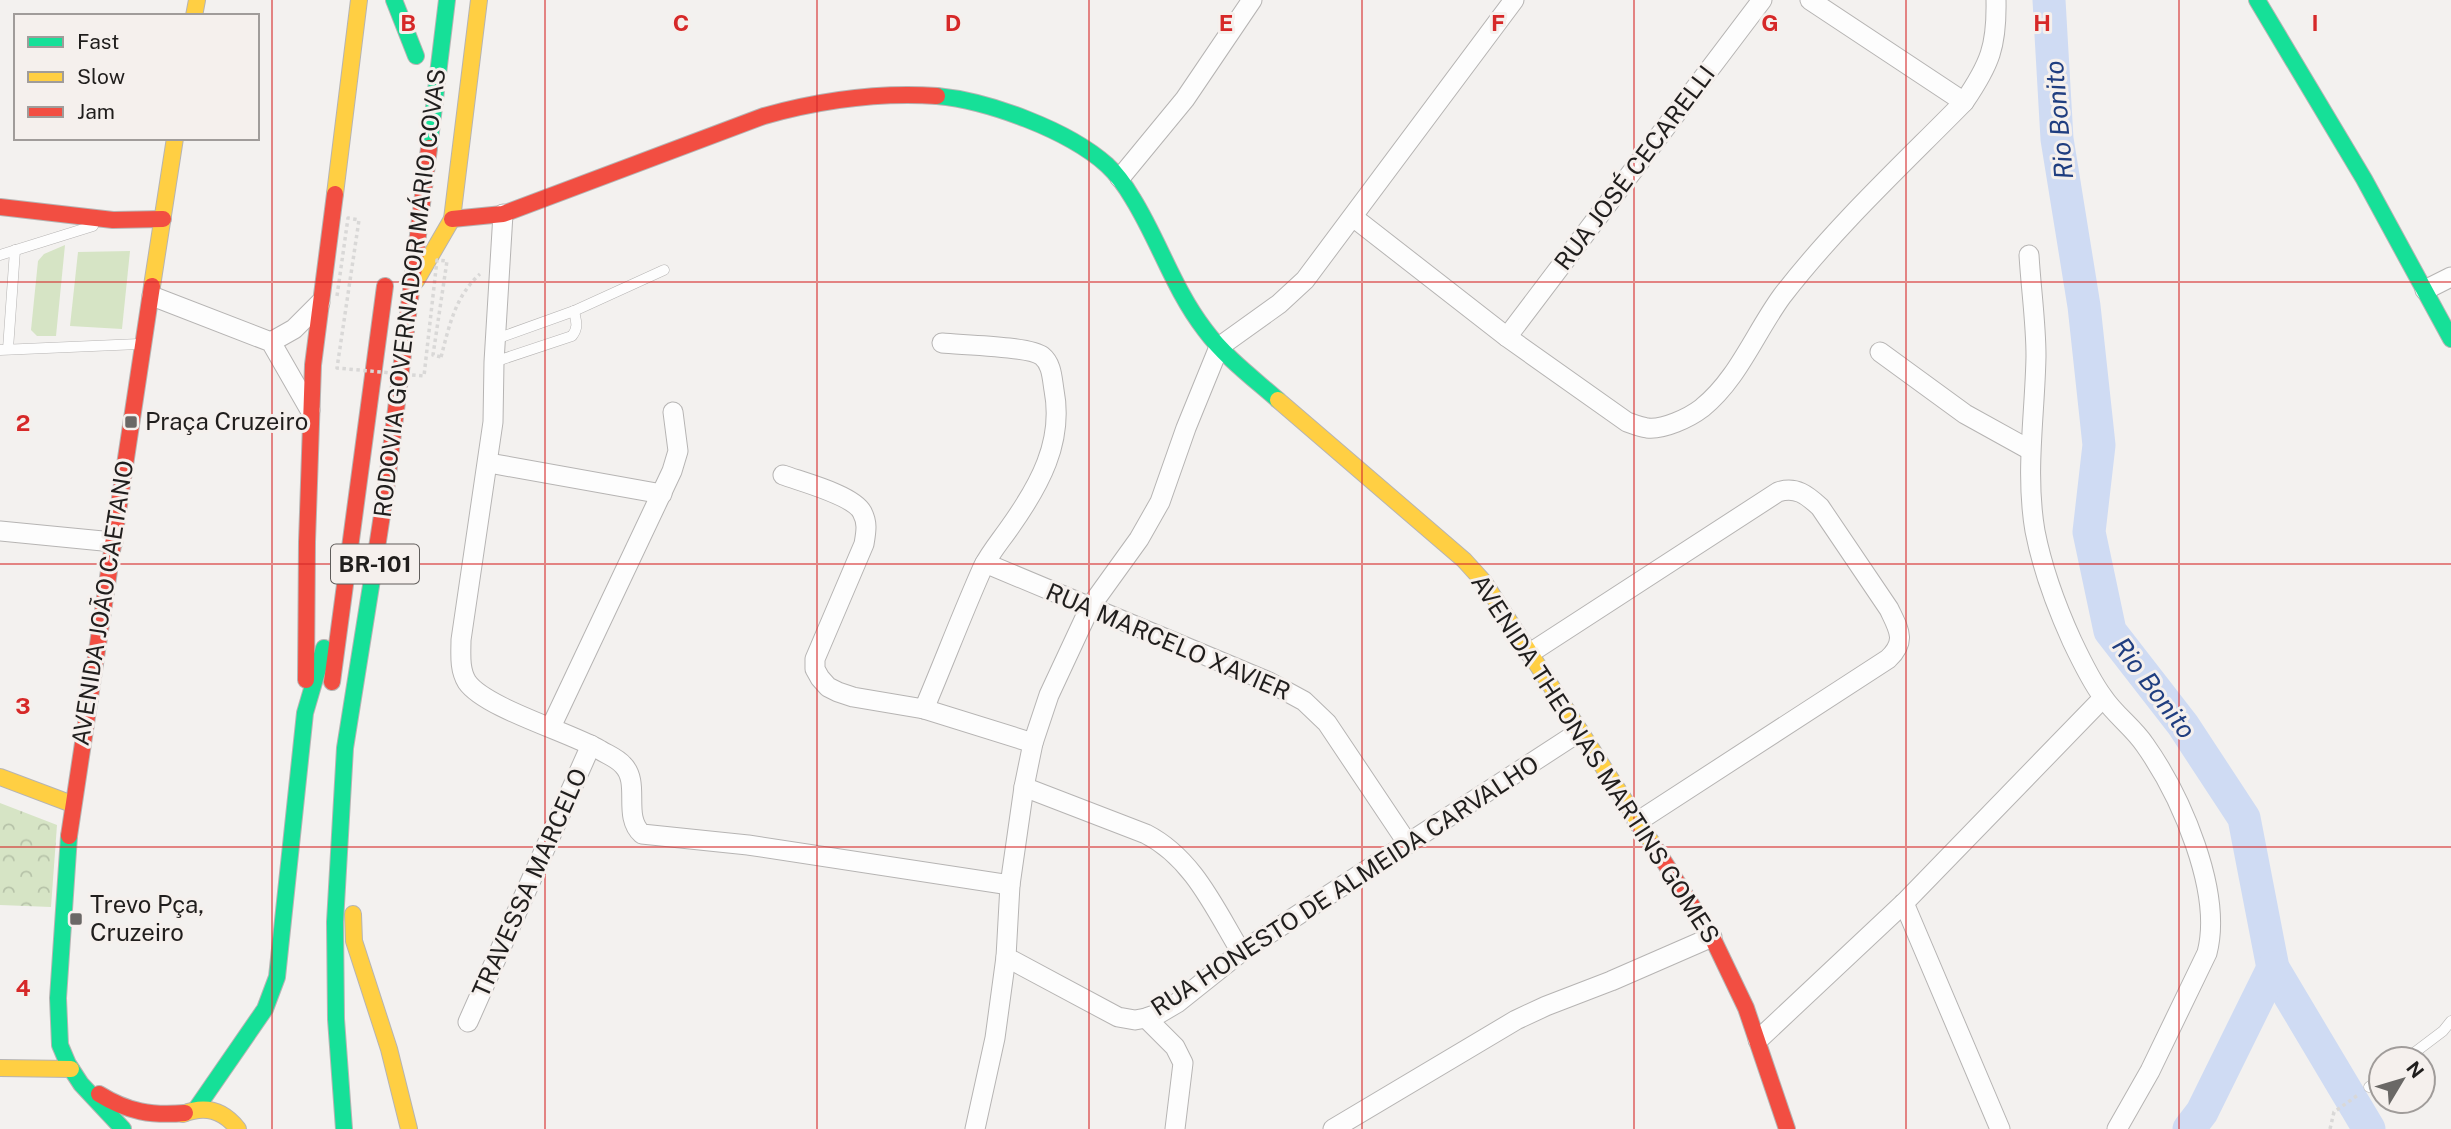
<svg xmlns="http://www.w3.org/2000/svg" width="2451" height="1129" font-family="'Public Sans',sans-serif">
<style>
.green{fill:#d6e4c5}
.park{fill:url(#park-crowns)}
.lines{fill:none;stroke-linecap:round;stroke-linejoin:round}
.river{stroke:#cfdbf3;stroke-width:33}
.lane-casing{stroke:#b6b4b3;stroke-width:11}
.street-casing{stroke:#b6b4b3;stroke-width:21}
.fast-casing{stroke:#b6b4b3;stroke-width:18}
.slow-casing{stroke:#b6b4b3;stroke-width:18}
.jam-casing{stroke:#b6b4b3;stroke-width:18}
.path{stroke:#d9d8d7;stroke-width:3.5;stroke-dasharray:3.5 3.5;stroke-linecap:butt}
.lane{stroke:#fdfdfd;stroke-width:10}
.street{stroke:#fdfdfd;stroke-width:19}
.fast{stroke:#16e098;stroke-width:16}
.slow{stroke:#ffcf43;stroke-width:16}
.jam{stroke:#f24e42;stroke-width:16}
.path-bridge{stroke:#d9d8d7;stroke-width:3.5;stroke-dasharray:3.5 3.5;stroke-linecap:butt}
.grid{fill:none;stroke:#d62828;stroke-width:2;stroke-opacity:0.55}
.poi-dot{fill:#6a6866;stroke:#f5f0ed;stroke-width:2.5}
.labels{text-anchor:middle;stroke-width:6;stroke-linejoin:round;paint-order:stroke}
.shield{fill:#f5f0ed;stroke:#605d5b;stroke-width:2}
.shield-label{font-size:23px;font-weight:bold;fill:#201e1d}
.street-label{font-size:24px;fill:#201e1d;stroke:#f5f0ed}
.poi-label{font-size:24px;fill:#201e1d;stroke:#f5f0ed;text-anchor:start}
.water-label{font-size:26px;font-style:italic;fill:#203e80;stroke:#f5f0ed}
.grid-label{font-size:23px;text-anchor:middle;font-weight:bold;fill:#d62828;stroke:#f5f0ed;stroke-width:6;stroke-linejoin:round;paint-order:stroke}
</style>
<defs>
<pattern id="park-crowns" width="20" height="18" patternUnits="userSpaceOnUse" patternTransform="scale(1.75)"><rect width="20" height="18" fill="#d6e4c5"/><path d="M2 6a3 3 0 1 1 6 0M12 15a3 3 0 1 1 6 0" fill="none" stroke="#b7c3a9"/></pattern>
</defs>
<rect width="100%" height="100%" fill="#f3f1ef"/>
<!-- green -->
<g class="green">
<polygon points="65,245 56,336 37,336 31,330 38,261 44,254"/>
<polygon points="130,251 122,329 70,326 78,252"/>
</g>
<!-- park -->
<polygon class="park" points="0,803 57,825 51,907 0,905"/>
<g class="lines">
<!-- river -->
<g class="river">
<polyline points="2049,0 2057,139 2084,306 2099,445 2089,532 2110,631 2183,725 2244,818 2273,968 2369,1129"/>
<polyline points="2189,1129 2202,1112 2273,968"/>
</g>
<defs>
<g id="lane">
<polyline points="0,255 93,226"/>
<polyline points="496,339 574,311 664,270"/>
<polyline points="8,349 15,250"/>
<polyline points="0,350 139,344"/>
<path d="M494 362 572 336C579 327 576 321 574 311"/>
<polyline points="2406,1059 2443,1031 2451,1021"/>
<polyline points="2369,1087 2381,1078"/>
</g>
<g id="street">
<polyline points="1810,0 1964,102"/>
<polyline points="1120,178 1185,99 1252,0"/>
<path d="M503 214 494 362 493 422 461 640C461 653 459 669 467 682 485 708 569 732 600 750 608 755 617 758 623 765 641 783 622 816 642 834L748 845 1010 885"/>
<path d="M1353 217 1507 337 1627 422C1633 424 1641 427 1647 428 1663 430 1689 418 1702 408 1738 379 1755 333 1782 296 1836 226 1902 165 1964 102 1990 64 1997 46 1996 0"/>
<path d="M2029 255C2031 289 2036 323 2036 356 2035 414 2025 473 2035 531 2042 567 2057 608 2072 641 2081 660 2091 681 2103 697 2115 715 2133 727 2145 745 2181 796 2223 892 2207 953L2150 1071 2117 1129"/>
<polyline points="2425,290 2451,277"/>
<polyline points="152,296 271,342 310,410"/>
<polyline points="1507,337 1762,0"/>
<polyline points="271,342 294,329 320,303"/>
<polyline points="1880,352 1965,414 2030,450"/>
<polyline points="489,463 662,494"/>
<path d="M783 475C802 482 853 495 862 512 868 523 866 532 864 544L815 659V669L820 678 828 687 838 692 853 697 924 709 1033 743"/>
<polyline points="0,531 113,542"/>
<polyline points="985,563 1269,682 1304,701 1327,723 1408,844"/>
<path d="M1530 653 1778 492C1796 486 1807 495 1820 507L1889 609C1899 630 1907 641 1888 659L1637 822"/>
<path d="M924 709C944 662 962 614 983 567 990 553 1001 540 1010 527 1039 486 1064 442 1054 390 1052 378 1052 364 1042 356 1029 346 961 345 942 343"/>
<polyline points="551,727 672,471 678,451 673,412"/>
<path d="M1024 787 1146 834C1193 858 1215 909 1241 952"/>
<polyline points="1904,903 2000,1129"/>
<polyline points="1006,957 1118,1017 1135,1020 1146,1018 1160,1013 1177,1003 1241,952 1579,732"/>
<polyline points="1146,1018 1175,1047 1183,1063 1175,1129"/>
<polyline points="468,1022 591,745"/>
<polyline points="1758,1040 1904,903 2103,698"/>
<polyline points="975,1129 995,1038 1006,957 1010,885 1024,787 1033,743 1049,695 1090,607 1139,539 1160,502 1186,428 1219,347 1279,304 1305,280 1514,0"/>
<polyline points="1333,1129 1516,1020 1546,1006 1611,981 1712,937"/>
</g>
<g id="fast">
<polyline points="394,0 416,56"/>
<polyline points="2257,0 2364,179 2451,339"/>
<path d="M937 96C989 101 1068 130 1107 165 1118 175 1126 187 1133 199 1159 241 1174 290 1205 330 1225 357 1253 378 1278 400"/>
<polyline points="429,148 447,0"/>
<polyline points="69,836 58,998 60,1045 68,1064 81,1084 123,1129"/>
<polyline points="196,1109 265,1009 277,977 305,713 324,648"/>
<polyline points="344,1129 336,1019 335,922 345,748 374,567"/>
</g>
<g id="slow">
<polyline points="194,16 197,0"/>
<polyline points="335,194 359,0"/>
<polyline points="416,281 452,219 479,0"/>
<polyline points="152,286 175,138"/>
<polyline points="1278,400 1464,560 1484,582 1654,846"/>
<polyline points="0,777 72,804"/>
<polyline points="353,914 354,941 389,1049 409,1129"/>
<polyline points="0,1068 71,1069"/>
<path d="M183 1114C205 1105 223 1110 238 1129"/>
</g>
<g id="jam">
<polyline points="0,207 113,220 163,219"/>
<path d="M452 219 503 214 764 116C821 100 877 92 937 96"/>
<polyline points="374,567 386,489 429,148"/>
<polyline points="306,680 307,542 313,365 335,194"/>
<polyline points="332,682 385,286"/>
<polyline points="69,836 152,286"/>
<polyline points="1654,846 1712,937 1746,1008 1787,1129"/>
<path d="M99 1094C128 1112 152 1116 185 1113"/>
</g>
</defs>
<!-- lane casing -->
<use href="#lane" class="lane-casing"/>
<!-- street casing -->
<use href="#street" class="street-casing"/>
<!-- fast casing -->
<use href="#fast" class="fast-casing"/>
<!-- slow casing -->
<use href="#slow" class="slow-casing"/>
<!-- jam casing -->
<use href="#jam" class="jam-casing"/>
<!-- path -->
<g class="path">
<path d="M441 357C449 327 455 296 480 274"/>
<polyline points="2330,1129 2334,1112 2358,1095"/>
</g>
<!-- lane -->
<use href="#lane" class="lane"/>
<!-- street -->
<use href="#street" class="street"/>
<!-- fast -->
<use href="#fast" class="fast"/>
<!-- slow -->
<use href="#slow" class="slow"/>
<!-- jam -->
<use href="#jam" class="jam"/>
<!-- path-bridge -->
<polyline class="path-bridge" points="337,296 348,218 359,220 337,368 424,376 437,260 447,261 433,355 441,357"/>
</g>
<!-- grid -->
<path class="grid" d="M272 0V1129M545 0V1129M817 0V1129M1089 0V1129M1362 0V1129M1634 0V1129M1906 0V1129M2179 0V1129M0 282H2451M0 564H2451M0 847H2451"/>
<!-- markers -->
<g class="poi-dot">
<rect x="124" y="415" width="14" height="14" rx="3.5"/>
<rect x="69" y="912" width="14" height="14" rx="3.5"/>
</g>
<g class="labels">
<!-- shield labels -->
<rect class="shield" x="331" y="544.5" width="88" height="39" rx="5"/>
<g class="shield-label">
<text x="375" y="572">BR-101</text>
</g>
<!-- street labels -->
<g class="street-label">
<text transform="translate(1635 168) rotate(-53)" y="8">RUA JOSÉ CECARELLI</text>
<text transform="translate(410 293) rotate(-83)" y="8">RODOVIA GOVERNADOR MÁRIO COVAS</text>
<text transform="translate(103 603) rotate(-81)" y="8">AVENIDA JOÃO CAETANO</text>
<text transform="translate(1168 642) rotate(23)" y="8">RUA MARCELO XAVIER</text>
<text transform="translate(1595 759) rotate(57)" y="8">AVENIDA THEONAS MARTINS GOMES</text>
<text transform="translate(530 883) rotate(-66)" y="8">TRAVESSA MARCELO</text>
<text transform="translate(1345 886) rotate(-33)" y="8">RUA HONESTO DE ALMEIDA CARVALHO</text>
</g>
<!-- poi labels -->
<g class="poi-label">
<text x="145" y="430">Praça Cruzeiro</text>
<text x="90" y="913">Trevo Pça,<tspan x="90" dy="28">Cruzeiro</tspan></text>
</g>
<!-- water labels -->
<g class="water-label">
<text transform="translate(2059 120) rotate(-95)" y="9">Rio Bonito</text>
<text transform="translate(2154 688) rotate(53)" y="9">Rio Bonito</text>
</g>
</g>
<g class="grid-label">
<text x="408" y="31">B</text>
<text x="681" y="31">C</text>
<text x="953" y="31">D</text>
<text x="1226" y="31">E</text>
<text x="1498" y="31">F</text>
<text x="1770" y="31">G</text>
<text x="2042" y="31">H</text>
<text x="2315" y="31">I</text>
<text x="23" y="431">2</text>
<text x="23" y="714">3</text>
<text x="23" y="996">4</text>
</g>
<!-- legend -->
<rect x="14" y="14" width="245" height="126" fill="#f5f0ed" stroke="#a09c9a" stroke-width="2"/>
<rect x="28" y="37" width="35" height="10" fill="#16e098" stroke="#a09c9a" stroke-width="2"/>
<text x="77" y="49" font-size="21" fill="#201e1d">Fast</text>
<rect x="28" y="72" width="35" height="10" fill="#ffcf43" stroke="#a09c9a" stroke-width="2"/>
<text x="77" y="84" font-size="21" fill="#201e1d">Slow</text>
<rect x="28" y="107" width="35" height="10" fill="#f24e42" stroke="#a09c9a" stroke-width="2"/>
<text x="77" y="119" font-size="21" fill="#201e1d">Jam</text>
<!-- north arrow -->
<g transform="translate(2402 1080) rotate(52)"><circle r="33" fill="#f5f0ed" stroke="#a09c9a" stroke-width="2"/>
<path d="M0-5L12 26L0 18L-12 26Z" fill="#6a6866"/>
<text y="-10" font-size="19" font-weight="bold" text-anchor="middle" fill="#201e1d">N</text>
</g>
</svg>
